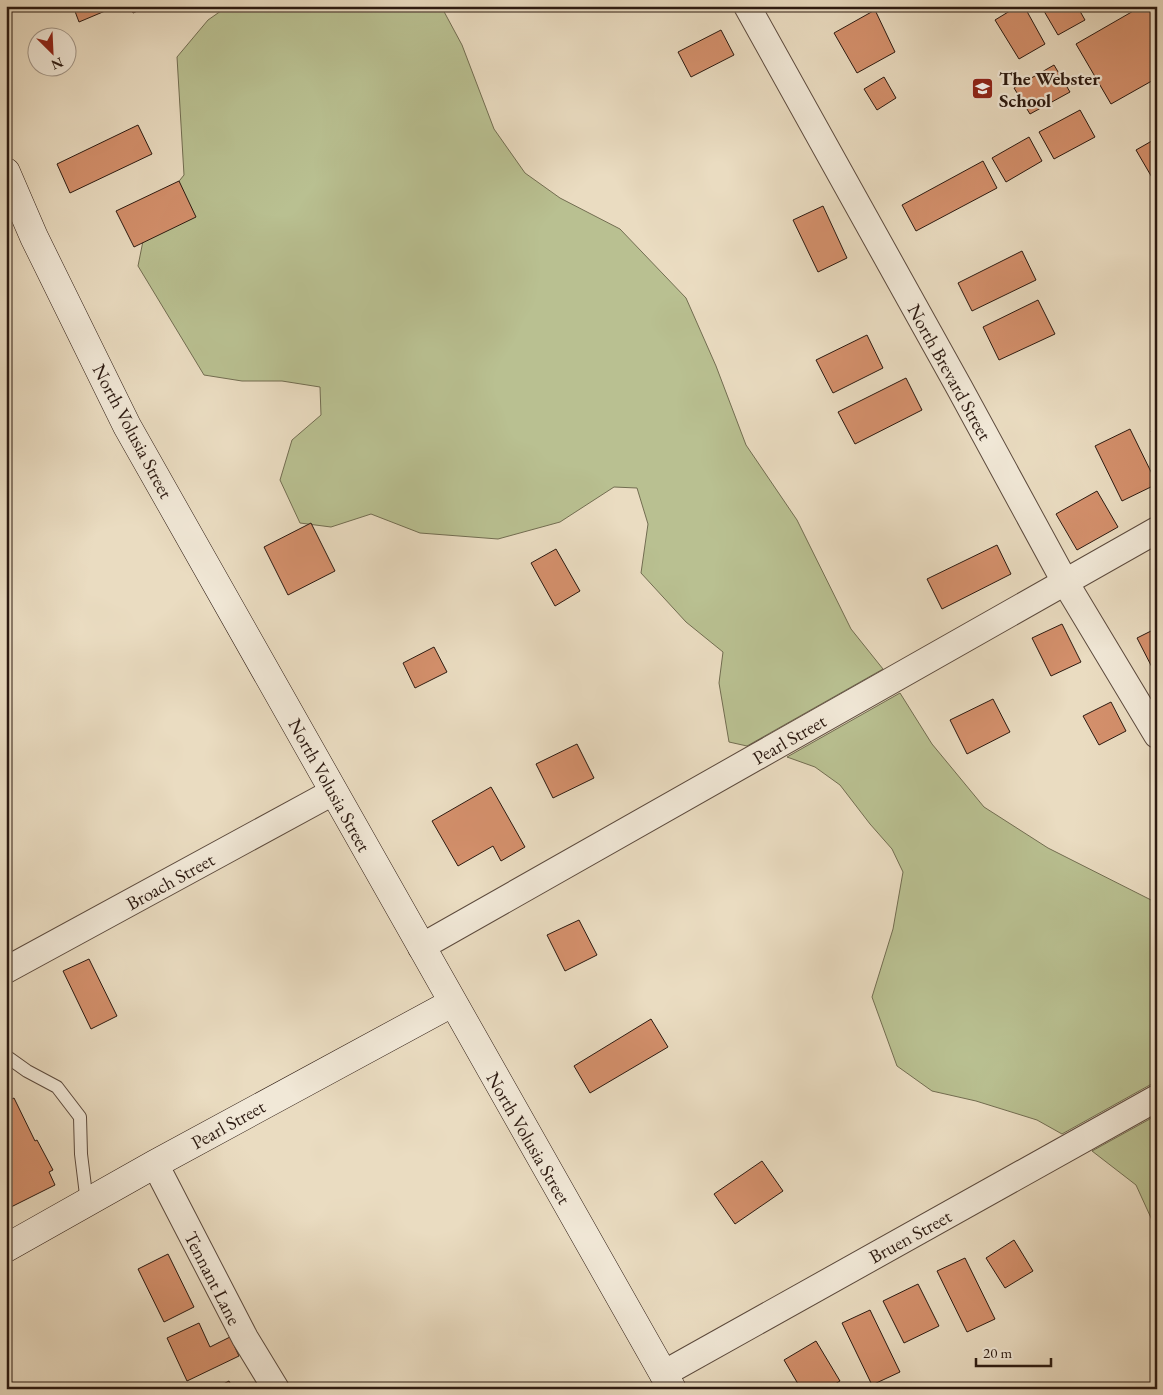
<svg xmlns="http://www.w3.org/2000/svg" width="1163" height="1395" font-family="'EB Garamond',serif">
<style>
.green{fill:#b9c091;stroke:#726d51}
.building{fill:#d4906c;stroke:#2c1a11}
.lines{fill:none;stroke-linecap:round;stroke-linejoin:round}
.lane-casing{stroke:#5c4a3d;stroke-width:14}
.street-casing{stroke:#5c4a3d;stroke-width:28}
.secondary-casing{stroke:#2c1a11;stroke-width:29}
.lane{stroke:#f1e8d7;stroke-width:12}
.street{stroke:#f1e8d7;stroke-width:26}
.secondary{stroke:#f1e8d7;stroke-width:28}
.labels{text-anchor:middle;stroke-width:4.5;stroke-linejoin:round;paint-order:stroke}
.poi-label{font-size:19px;font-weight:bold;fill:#2c1a11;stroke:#f1e8d7;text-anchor:start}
.street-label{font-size:19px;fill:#2c1a11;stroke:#f1e8d7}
</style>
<rect width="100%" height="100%" fill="#eadcc1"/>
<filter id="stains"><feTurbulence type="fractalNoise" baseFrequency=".004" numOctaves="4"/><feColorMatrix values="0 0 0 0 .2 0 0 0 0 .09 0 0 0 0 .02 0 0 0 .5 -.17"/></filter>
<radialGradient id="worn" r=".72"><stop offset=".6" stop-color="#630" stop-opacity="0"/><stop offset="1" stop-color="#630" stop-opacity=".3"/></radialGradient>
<!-- green -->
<g class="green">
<polygon points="228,6 441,6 462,45 494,129 525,173 560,198 620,229 686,298 716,366 746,445 797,520 851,629 883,669 747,746 729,742 719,683 723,652 686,622 641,573 648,524 637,488 614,487 560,522 498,539 420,533 371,514 331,527 300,523 280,480 292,440 321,415 320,387 282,381 242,381 204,375 138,266 147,221 184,175 177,57 208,20"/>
<polygon points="900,693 932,744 984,807 1048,848 1157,903 1157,1081 1062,1134 1037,1120 976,1101 932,1091 897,1066 872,997 893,929 903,872 892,849 870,824 840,785 815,767 787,757"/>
<polygon points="1157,1115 1157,1231 1136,1185 1092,1151"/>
</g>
<!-- building -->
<g class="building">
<polygon points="73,6 117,6 79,22"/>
<polygon points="130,6 149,6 133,13"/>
<polygon points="1018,6 1024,6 1045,44 1019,59 995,20"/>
<polygon points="1041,6 1077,6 1085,20 1058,35"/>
<polygon points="1142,6 1157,6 1157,78 1111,104 1076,44"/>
<polygon points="875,10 895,52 857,73 834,33"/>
<polygon points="721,30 734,55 691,77 678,52"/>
<polygon points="1054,65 1070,92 1030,114 1014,88"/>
<polygon points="884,77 896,98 877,110 864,89"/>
<polygon points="1080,110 1095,137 1054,159 1039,132"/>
<polygon points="138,125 152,154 70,193 57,164"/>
<polygon points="1029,137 1042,161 1006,182 992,158"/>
<polygon points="1157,138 1157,186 1136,150"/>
<polygon points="983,161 997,188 916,231 902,205"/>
<polygon points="179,181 196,217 134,247 116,211"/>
<polygon points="823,206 847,258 818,272 793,220"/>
<polygon points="1022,251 1036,280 972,311 958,283"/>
<polygon points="1038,300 1055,334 999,360 983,327"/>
<polygon points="867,335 883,368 833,393 816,360"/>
<polygon points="906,378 922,410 855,444 838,412"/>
<polygon points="1157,428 1157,442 1151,431"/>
<polygon points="1130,429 1157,484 1122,501 1095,446"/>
<polygon points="1097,491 1118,527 1077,550 1056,514"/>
<polygon points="311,523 335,571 288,595 264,547"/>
<polygon points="997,545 1011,574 942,609 927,579"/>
<polygon points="556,549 580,591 555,606 531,563"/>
<polygon points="1062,624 1081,662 1051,676 1032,638"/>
<polygon points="1157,628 1157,677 1137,638"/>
<polygon points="434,647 447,672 415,688 403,663"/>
<polygon points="993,699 1010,732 967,754 950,720"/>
<polygon points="1111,702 1126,731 1099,745 1083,716"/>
<polygon points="577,744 594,778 553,798 536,764"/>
<polygon points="491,787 525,847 501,861 493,846 458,866 432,821"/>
<polygon points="579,920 597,955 565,971 547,935"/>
<polygon points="89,959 117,1016 91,1029 63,971"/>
<polygon points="651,1019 668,1047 590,1093 574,1066"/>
<polygon points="14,1098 35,1141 37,1140 53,1170 49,1172 55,1185 7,1209 6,1102"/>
<polygon points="762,1161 783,1191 735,1224 714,1194"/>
<polygon points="1014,1240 1033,1271 1005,1288 986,1258"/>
<polygon points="168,1254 194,1307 164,1322 138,1269"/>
<polygon points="965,1258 995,1319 967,1332 937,1271"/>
<polygon points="918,1284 939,1326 904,1343 883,1301"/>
<polygon points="870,1310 900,1372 872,1385 842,1323"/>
<polygon points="199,1323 210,1347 230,1337 239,1356 187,1381 167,1338"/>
<polygon points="816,1341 840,1381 827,1389 801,1389 784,1360"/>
<polygon points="229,1381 233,1389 214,1389"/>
</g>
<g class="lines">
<defs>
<polyline id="lane" points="6,1056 27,1071 57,1087 80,1117 81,1154 87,1203"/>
<g id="street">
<polyline points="747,6 959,387 1065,582 1157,735"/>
<polyline points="421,947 1157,530"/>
<polyline points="6,970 333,792"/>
<polyline points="155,1164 245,1338 276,1389"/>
<polyline points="663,1374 1157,1098"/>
</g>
<g id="secondary">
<polyline points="6,172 34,237 127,426 672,1389"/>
<polyline points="6,1248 155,1164 452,1003"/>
</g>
</defs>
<!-- lane casing -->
<use href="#lane" class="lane-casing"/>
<!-- street casing -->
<use href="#street" class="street-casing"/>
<!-- secondary casing -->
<use href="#secondary" class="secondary-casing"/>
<!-- lane -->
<use href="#lane" class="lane"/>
<!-- street -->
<use href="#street" class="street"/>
<!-- secondary -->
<use href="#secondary" class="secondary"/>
</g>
<!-- icons -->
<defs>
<symbol id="school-square" viewBox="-11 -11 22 22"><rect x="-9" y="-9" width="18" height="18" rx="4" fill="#8f2418" stroke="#f1e8d7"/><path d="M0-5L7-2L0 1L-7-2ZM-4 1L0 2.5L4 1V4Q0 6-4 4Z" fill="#fff"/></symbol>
</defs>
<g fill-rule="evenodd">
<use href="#school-square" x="970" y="76" width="25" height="25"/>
</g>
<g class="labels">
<!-- poi labels -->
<g class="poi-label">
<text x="999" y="85">The Webster<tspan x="999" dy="22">School</tspan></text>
</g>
<!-- street labels -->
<g class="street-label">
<text transform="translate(950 372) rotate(61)" y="7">North Brevard Street</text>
<text transform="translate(133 431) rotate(62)" y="7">North Volusia Street</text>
<text transform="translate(789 739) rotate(-30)" y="7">Pearl Street</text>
<text transform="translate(330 785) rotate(61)" y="7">North Volusia Street</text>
<text transform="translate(170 881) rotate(-29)" y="7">Broach Street</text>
<text transform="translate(228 1124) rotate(-29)" y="7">Pearl Street</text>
<text transform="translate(529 1138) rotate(60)" y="7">North Volusia Street</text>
<text transform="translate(910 1236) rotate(-29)" y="7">Bruen Street</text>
<text transform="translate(213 1278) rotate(63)" y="7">Tennant Lane</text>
</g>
</g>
<!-- margin -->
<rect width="1163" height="1395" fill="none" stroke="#eadcc1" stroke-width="25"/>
<rect x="8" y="8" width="1148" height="1380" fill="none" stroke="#2c1a11" stroke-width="2.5"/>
<rect x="12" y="12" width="1138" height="1370" fill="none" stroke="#2c1a11"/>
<!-- north arrow -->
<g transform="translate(52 52) rotate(156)"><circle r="24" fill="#f1e8d7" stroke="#a29688"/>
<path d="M0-4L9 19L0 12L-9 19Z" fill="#8f2418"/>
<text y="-8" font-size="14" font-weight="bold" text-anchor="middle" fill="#2c1a11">N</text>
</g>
<!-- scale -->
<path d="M976 1358v8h75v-8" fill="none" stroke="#2c1a11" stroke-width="2.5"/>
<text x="983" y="1358" font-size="15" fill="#2c1a11" stroke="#f1e8d7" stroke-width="4" paint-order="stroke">20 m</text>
<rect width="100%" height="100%" filter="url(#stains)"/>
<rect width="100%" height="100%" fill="url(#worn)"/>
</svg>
